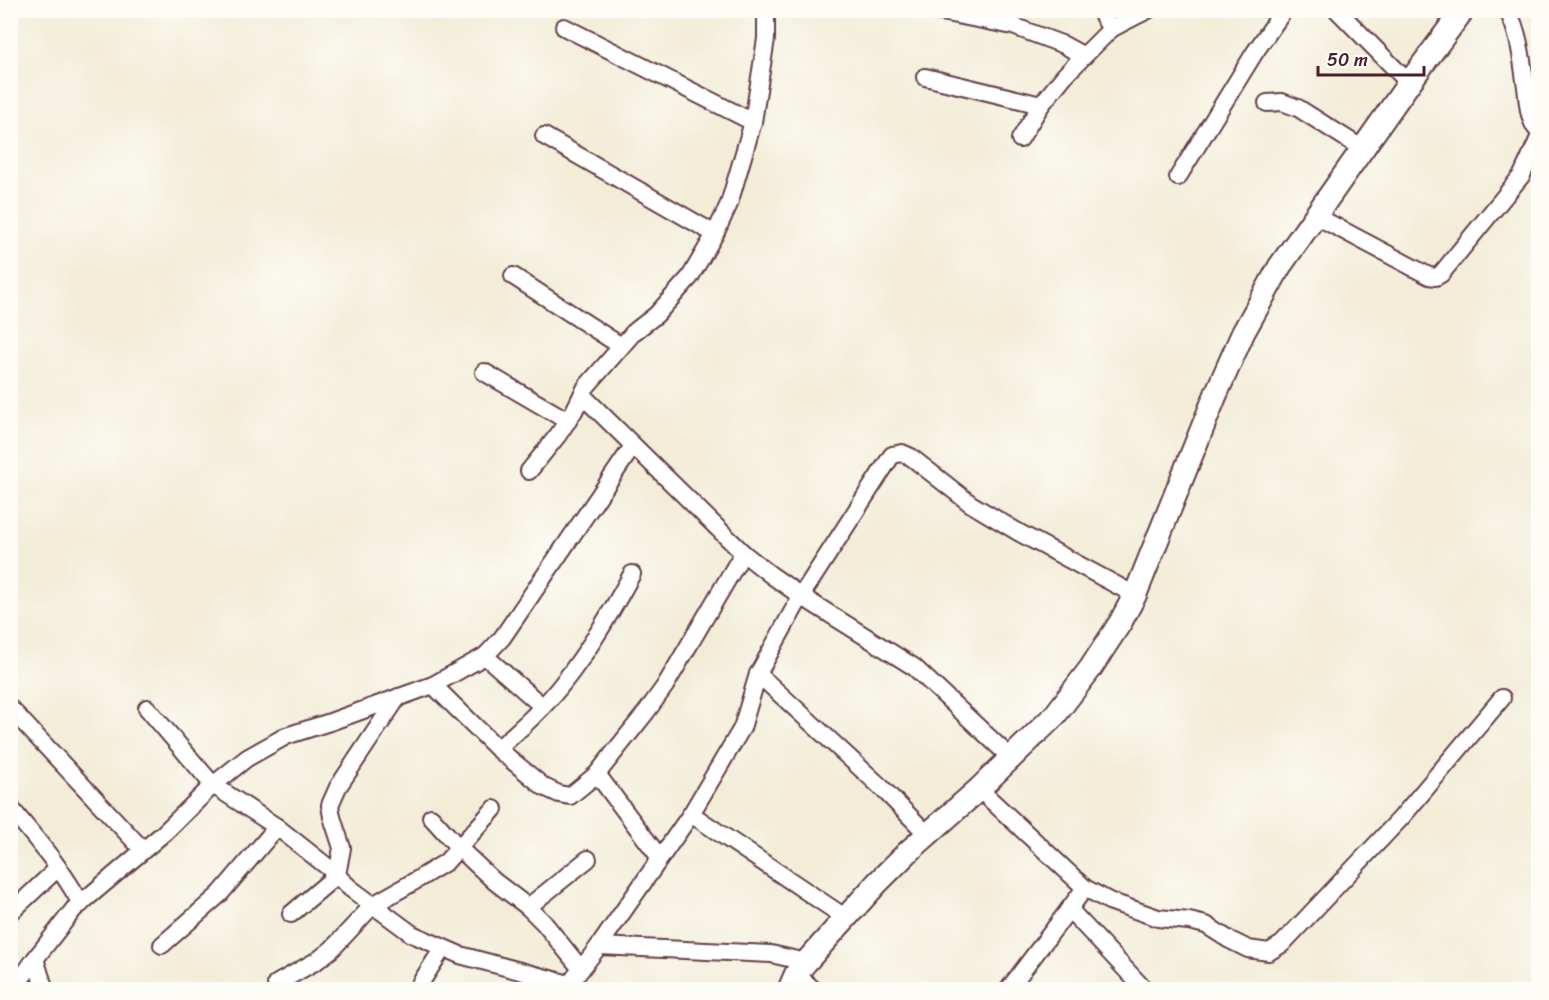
<svg xmlns="http://www.w3.org/2000/svg" width="1549" height="1000" font-family="Sriracha,sans-serif">
<style>
.lines{fill:none;stroke-linecap:round;stroke-linejoin:round}
.minor-casing{stroke:#633e45;stroke-width:20}
.secondary-casing{stroke:#633e45;stroke-width:26}
.minor{stroke:#fff;stroke-width:16}
.secondary{stroke:#fff;stroke-width:22}
</style>
<rect width="100%" height="100%" fill="#fdfcf7"/>
<filter id="ink" filterUnits="userSpaceOnUse"><feTurbulence type="fractalNoise" baseFrequency=".0167" numOctaves="2"/><feDisplacementMap in="SourceGraphic" scale="12" xChannelSelector="R" yChannelSelector="G"/><feConvolveMatrix kernelMatrix="1 2 1 2 8 2 1 2 1" color-interpolation-filters="sRGB"/></filter>
<filter id="wash" filterUnits="userSpaceOnUse"><feTurbulence type="fractalNoise" baseFrequency=".008" numOctaves="4" result="noise"/><feDisplacementMap in="SourceGraphic" scale="24" xChannelSelector="R" yChannelSelector="G"/><feGaussianBlur stdDeviation="1.35" result="paint"/><feColorMatrix in="noise" values="0 0 0 0 0 0 0 0 0 0 0 0 0 0 0 0 0 1.4 0 .05"/><feComposite in="paint" operator="in"/></filter>
<g filter="url(#wash)">
<rect width="100%" height="100%" fill="#f3edd8"/>
</g>
<g filter="url(#ink)">
<g class="lines">
<defs>
<g id="minor">
<polyline points="931,10 1013,26 1064,45 1084,56"/>
<polyline points="1102,10 1103,16 1111,29 1136,16 1148,10"/>
<polyline points="1337,10 1409,83"/>
<path d="M1507 10C1520 33 1522 62 1526 87 1528 103 1528 119 1538 131"/>
<polyline points="564,27 753,122"/>
<polyline points="925,77 1041,105"/>
<polyline points="1267,103 1282,102 1298,108 1363,149"/>
<polyline points="544,136 715,234"/>
<polyline points="1020,139 1041,105 1065,75 1111,29"/>
<polyline points="1178,177 1255,52 1284,10"/>
<polyline points="1316,216 1429,276 1436,277 1441,274 1522,175 1538,140"/>
<polyline points="513,276 621,346"/>
<polyline points="484,372 568,421"/>
<polyline points="582,395 743,553 771,575 801,596 914,667 1011,758"/>
<polyline points="529,471 558,435 574,411 586,387 634,332 656,315 690,277 715,234 729,204 753,122 766,39 766,17 763,10"/>
<polyline points="485,656 542,706"/>
<polyline points="758,674 881,787 928,835"/>
<polyline points="433,685 498,749 544,787 559,794 570,796 597,774 647,711 665,686 743,553"/>
<polyline points="10,708 143,850"/>
<polyline points="147,708 213,785 277,827 329,868 350,888 412,934 460,955 569,984"/>
<path d="M498 749C515 733 533 718 548 701 581 664 608 618 632 574"/>
<polyline points="597,774 660,858"/>
<polyline points="979,789 1085,888 1109,901 1158,918 1189,921 1206,925 1228,939 1248,949 1269,952 1282,944 1401,818 1502,698"/>
<path d="M10 807C35 838 62 868 81 904"/>
<polyline points="691,814 846,918"/>
<polyline points="431,817 459,848 494,881 528,907 544,923 581,969"/>
<polyline points="528,907 588,859"/>
<polyline points="1069,909 1145,990"/>
<polyline points="10,913 58,868"/>
<polyline points="291,914 337,875 342,848 332,817 330,805 338,787 398,697"/>
<polyline points="162,945 220,894 277,827"/>
<polyline points="599,946 771,954 806,962"/>
<polyline points="35,959 45,990"/>
<polyline points="796,974 814,990"/>
<polyline points="276,984 318,960 332,949 373,905 415,881 446,862 494,809"/>
<polyline points="13,990 35,959 74,909 165,832 213,785 247,758 286,736 330,722 433,685 485,656 502,638 633,446"/>
<polyline points="416,990 443,948"/>
<polyline points="565,990 599,946 691,814 742,728 758,674 801,596 892,455 902,453 911,457 971,504 1018,532 1135,595"/>
<polyline points="1008,990 1085,888"/>
</g>
<polyline id="secondary" points="789,990 796,974 806,962 878,882 908,852 979,789 1055,715 1090,669 1120,623 1135,595 1216,394 1243,333 1258,306 1280,266 1409,83 1463,10"/>
</defs>
<!-- minor casing -->
<use href="#minor" class="minor-casing"/>
<!-- secondary casing -->
<use href="#secondary" class="secondary-casing"/>
<!-- minor -->
<use href="#minor" class="minor"/>
<!-- secondary -->
<use href="#secondary" class="secondary"/>
</g>
</g>
<!-- margin -->
<rect width="1549" height="1000" fill="none" stroke="#fdfcf7" stroke-width="36"/>
<!-- scale -->
<path d="M1318 66v9h106v-9" fill="none" stroke="#4a1f2b" stroke-width="3"/>
<text x="1327" y="66" font-size="18" fill="#4a1f2b" stroke="#fdfcf7" stroke-width="4.5" paint-order="stroke">50 m</text>
</svg>
